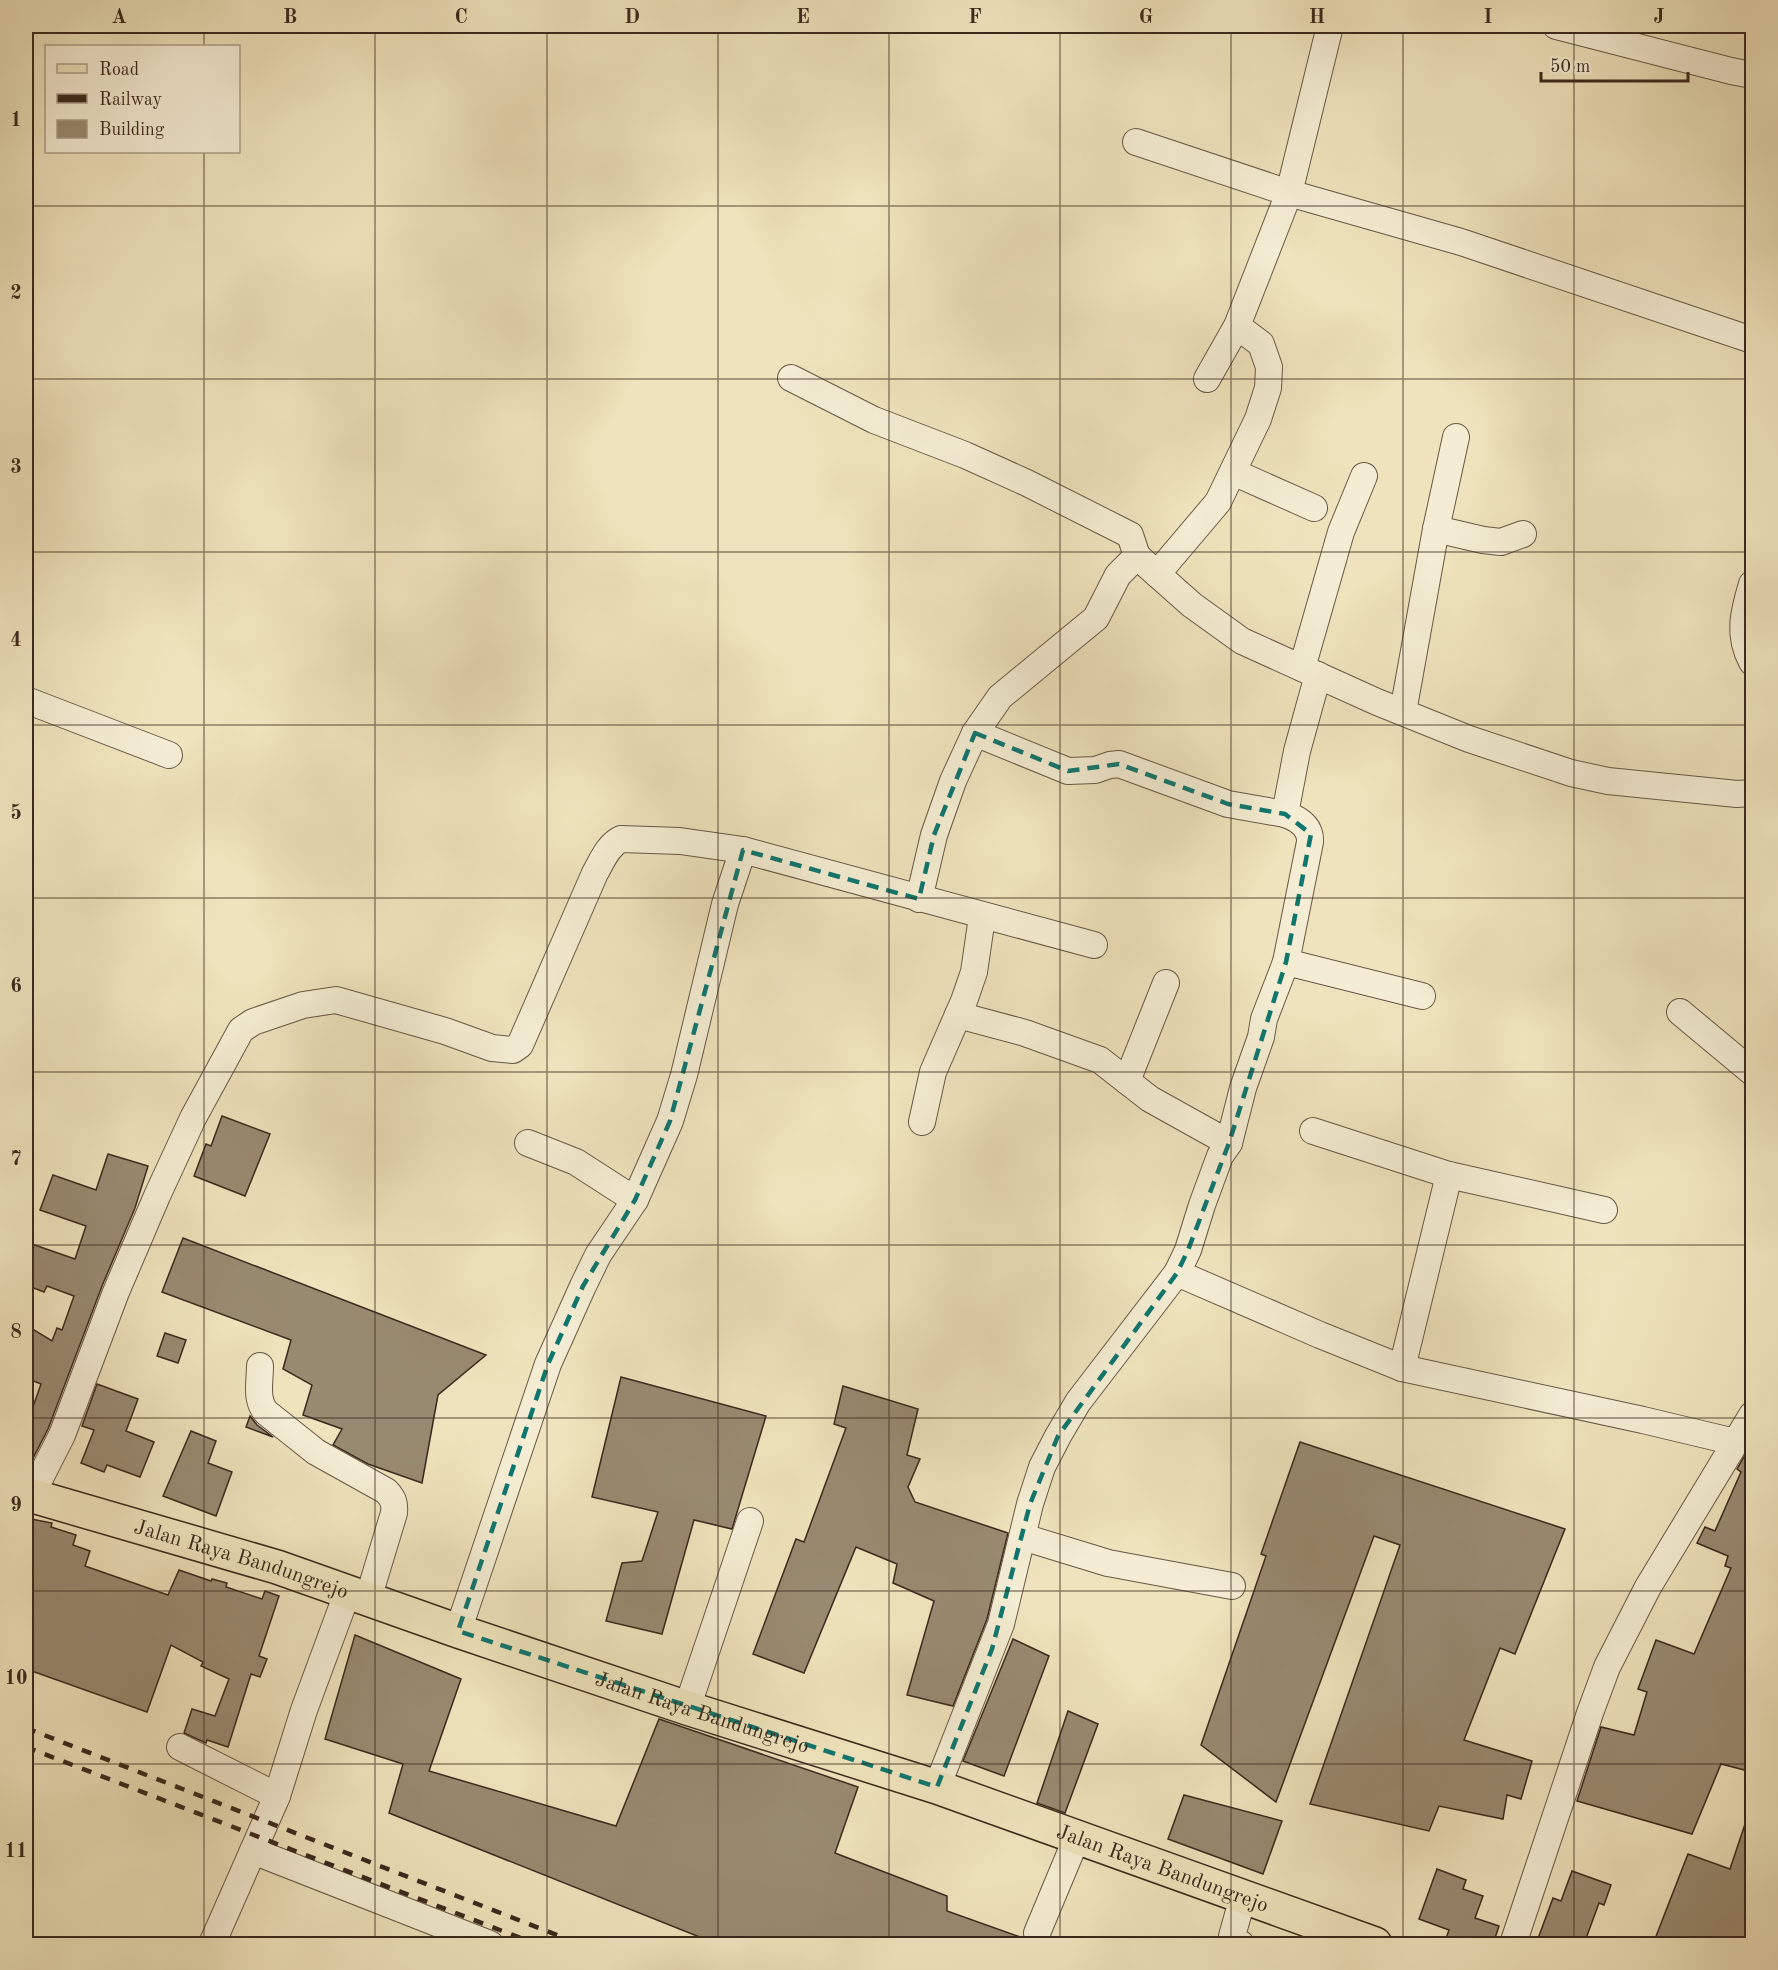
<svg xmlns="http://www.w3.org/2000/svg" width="1778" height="1970" font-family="'Old Standard TT',serif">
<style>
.building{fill:#988a70;stroke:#3b291e;stroke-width:1.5}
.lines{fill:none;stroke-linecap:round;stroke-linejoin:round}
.minor-casing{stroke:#685846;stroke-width:28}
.major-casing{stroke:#3b291e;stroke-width:36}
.minor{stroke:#f4edd3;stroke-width:26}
.major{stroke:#eee3bc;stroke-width:33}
.rail{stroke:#3b291e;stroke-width:4.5;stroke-dasharray:10 10;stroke-linecap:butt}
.marked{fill:none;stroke:#0f766e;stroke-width:4.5;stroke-dasharray:12 8;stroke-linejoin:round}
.grid{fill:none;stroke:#3b291e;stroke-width:1.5;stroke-opacity:0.55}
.labels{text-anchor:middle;stroke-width:4.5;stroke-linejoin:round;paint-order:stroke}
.street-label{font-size:21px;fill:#3b291e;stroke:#f4edd3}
.neatline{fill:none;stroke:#3b291e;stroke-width:2}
.grid-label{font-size:20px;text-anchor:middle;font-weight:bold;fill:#3b291e}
</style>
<rect width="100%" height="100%" fill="#eee3bc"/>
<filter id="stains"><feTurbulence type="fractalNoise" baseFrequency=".00333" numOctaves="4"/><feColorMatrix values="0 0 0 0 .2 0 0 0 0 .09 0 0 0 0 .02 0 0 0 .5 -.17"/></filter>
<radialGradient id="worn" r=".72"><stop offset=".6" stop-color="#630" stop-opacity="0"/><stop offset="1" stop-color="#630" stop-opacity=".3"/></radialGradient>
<!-- building -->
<g class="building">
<polygon points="222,1116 270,1134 245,1196 194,1176 206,1144 211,1146"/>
<polygon points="108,1154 148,1166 135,1208 102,1286 48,1429 31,1462 26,1460 26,1427 41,1384 26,1378 26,1325 52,1341 57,1328 62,1330 74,1296 47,1286 44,1292 26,1285 26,1252 29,1243 75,1259 86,1226 40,1210 53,1175 96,1190"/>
<polygon points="183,1238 486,1355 438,1395 422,1483 368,1464 333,1445 342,1429 303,1415 312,1385 283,1369 291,1340 162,1292"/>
<polygon points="165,1333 186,1340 178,1363 157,1356"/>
<polygon points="621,1377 766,1416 732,1529 694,1520 662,1634 606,1621 622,1563 642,1561 658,1512 592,1497"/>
<polygon points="97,1384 138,1399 126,1431 154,1442 140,1477 107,1465 104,1472 81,1463 94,1430 82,1426"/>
<polygon points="843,1386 918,1409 907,1455 920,1459 908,1487 915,1502 1008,1533 987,1619 953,1706 907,1695 934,1601 893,1583 897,1564 856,1547 804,1673 753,1654 796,1539 804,1542 846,1428 834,1424"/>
<polygon points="250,1416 257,1425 273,1437 246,1427"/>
<polygon points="191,1431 216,1441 208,1463 232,1472 216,1516 163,1496"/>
<polygon points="1300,1442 1565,1529 1515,1654 1500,1648 1464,1740 1532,1761 1521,1799 1507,1795 1503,1819 1439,1806 1429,1831 1310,1804 1400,1545 1374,1536 1276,1802 1201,1745 1266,1556 1261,1554"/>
<polygon points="1752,1443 1752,1772 1721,1764 1692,1834 1577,1801 1601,1727 1634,1735 1647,1692 1638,1689 1656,1640 1694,1654 1731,1568 1725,1566 1728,1556 1697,1543 1705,1527 1715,1531 1741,1472 1737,1469"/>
<polygon points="26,1518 52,1523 51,1527 76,1535 73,1545 90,1551 85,1566 168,1595 179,1570 211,1581 212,1579 227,1583 226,1587 262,1599 265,1591 279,1596 259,1656 267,1659 260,1677 251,1674 228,1747 207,1740 206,1743 184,1733 192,1709 215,1716 229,1679 201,1666 203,1662 171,1645 147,1712 26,1669"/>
<polygon points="355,1635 461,1679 429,1771 616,1826 659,1719 858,1787 835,1853 947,1896 947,1911 1023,1938 1028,1944 717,1944 389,1813 403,1764 325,1739"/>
<polygon points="1013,1639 1049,1656 1004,1776 963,1761"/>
<polygon points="1068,1711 1098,1724 1065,1813 1037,1803"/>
<polygon points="1184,1795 1282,1821 1263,1874 1168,1839"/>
<polygon points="1750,1809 1752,1810 1752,1944 1653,1944 1688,1854 1730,1869"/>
<polygon points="1437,1869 1466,1880 1463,1889 1483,1896 1475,1918 1499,1926 1493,1944 1444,1944 1449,1930 1419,1919"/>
<polygon points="1572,1871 1611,1885 1604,1905 1599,1903 1584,1944 1536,1944 1553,1898 1561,1901"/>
</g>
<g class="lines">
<defs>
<g id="minor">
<polyline points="1556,26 1731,71 1752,75"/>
<polyline points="1136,142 1289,193 1461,242 1752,340"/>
<polyline points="791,378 874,420 965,455 1027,483 1130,535 1137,556"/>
<polyline points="1207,379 1237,326 1289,193 1330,26"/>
<polyline points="1233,472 1314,508"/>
<polyline points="1436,529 1483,540 1501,542 1523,534"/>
<polyline points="1157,574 1192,605 1242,641 1377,702 1469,739 1571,773 1608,781 1737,794 1752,793"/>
<path d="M1752 584C1744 611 1737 635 1752 662"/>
<polyline points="1302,668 1341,532 1364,476"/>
<polyline points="26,700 169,755"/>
<polyline points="1403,712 1436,529 1456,437"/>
<polyline points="975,733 1068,771 1095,770 1110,765 1119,764 1228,804 1285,814"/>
<polyline points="919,899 934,835 953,781 975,733 1000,697 1096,618 1118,575 1137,556 1157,574 1218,502 1258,419 1268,388 1269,367 1261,344 1237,326"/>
<polyline points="1286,962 1422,996"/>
<polyline points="1680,1012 1752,1072"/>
<polyline points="958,1015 1025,1033 1100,1060 1150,1099 1229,1143"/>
<polyline points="1127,1081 1166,983"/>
<polyline points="922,1122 933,1072 964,1001 974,972 981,924 988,917"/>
<polyline points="1313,1131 1449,1175 1604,1210"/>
<polyline points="528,1143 576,1162 635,1200"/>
<polyline points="1177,1273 1320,1335 1402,1368 1643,1420 1735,1442"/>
<path d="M260 1366C260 1382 255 1401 267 1413L316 1452 386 1491C393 1498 395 1503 394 1513L368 1599"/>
<polyline points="1402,1368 1449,1175"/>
<path d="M31 1496 62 1435 116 1292 157 1196 193 1118 241 1030 253 1022 303 1005 336 1000 445 1031 492 1048 513 1050 520 1045 595 873C602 861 608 845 621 839L680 841 743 850"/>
<polyline points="1023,1537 1108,1563 1232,1586"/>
<polyline points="458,1631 548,1364 583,1286 598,1255 635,1200 670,1121 684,1075 725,904 743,850 1094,945"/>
<polyline points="687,1708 750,1521"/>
<polyline points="180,1747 277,1796"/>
<path d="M937 1787 1001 1624 1030 1504 1042 1467 1058 1436 1078 1402 1177 1273 1188 1250 1202 1205 1220 1156 1229 1143 1243 1088 1261 1037 1264 1019 1286 962 1310 842C1311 827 1299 819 1285 814L1297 751 1318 675"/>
<polyline points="253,1851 490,1944"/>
<polyline points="1037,1933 1077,1837"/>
<polyline points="212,1944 277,1796 304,1710 348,1591"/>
<polyline points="1241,1944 1236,1943 1232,1936 1243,1897"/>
<polyline points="1513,1944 1590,1713 1607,1667 1648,1587 1752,1415"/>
</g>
<g id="major">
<path id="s1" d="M26 1494 277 1567 458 1631 687 1708 937 1787 1375 1944"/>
</g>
</defs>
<!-- minor casing -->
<use href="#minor" class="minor-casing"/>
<!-- major casing -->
<use href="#major" class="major-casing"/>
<!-- minor -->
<use href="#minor" class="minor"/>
<!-- major -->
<use href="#major" class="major"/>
<!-- rail -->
<g class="rail">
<polyline points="26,1728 580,1944"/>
<polyline points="26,1747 536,1944"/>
</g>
</g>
<!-- marked area -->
<path class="marked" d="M975 733 1068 771 1119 764 1228 804 1285 814 1311 834 1286 962 1229 1143 1188 1250 1177 1273 1058 1436 1030 1504 992 1649 937 1787 458 1631 548 1364 583 1286 635 1200 670 1121 743 850 919 899 934 835Z"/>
<!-- grid -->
<path class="grid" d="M204 26V46M375 26V1944M547 26V1944M718 26V1944M889 26V1944M1060 26V1944M1231 26V1944M1403 26V1944M1574 26V1944M204 152V1944M26 206H1752M26 379H1752M26 552H1752M26 725H1752M26 898H1752M26 1072H1752M26 1245H1752M26 1418H1752M26 1591H1752M26 1764H1752"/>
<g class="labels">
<!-- street labels -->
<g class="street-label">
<text dy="7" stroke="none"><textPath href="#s1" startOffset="225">Jalan Raya Bandungrejo</textPath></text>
<text dy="7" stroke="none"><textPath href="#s1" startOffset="711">Jalan Raya Bandungrejo</textPath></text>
<text dy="7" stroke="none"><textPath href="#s1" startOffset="1197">Jalan Raya Bandungrejo</textPath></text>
</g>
</g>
<!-- margin -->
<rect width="1778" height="1970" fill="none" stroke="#eee3bc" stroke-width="66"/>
<!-- legend -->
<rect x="45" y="45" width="195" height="108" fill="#f4edd3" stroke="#aa9f8b" stroke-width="1.5"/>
<rect x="57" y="64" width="30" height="9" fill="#eee3bc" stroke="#aa9f8b" stroke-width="1.5"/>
<text x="99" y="75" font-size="18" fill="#3b291e">Road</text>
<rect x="57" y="94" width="30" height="9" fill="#3b291e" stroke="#aa9f8b" stroke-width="1.5"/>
<text x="99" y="105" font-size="18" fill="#3b291e">Railway</text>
<rect x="57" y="120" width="30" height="18" fill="#988a70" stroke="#aa9f8b" stroke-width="1.5"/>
<text x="99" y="135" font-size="18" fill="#3b291e">Building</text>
<!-- scale -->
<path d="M1541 72v9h147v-9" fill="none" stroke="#3b291e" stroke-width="3"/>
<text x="1550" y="72" font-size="18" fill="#3b291e" stroke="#f4edd3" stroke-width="4.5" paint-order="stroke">50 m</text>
<rect x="33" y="33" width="1712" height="1904" class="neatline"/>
<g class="grid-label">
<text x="119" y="23">A</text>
<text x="290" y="23">B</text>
<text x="461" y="23">C</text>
<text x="632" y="23">D</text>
<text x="803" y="23">E</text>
<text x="975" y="23">F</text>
<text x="1146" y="23">G</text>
<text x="1317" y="23">H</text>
<text x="1488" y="23">I</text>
<text x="1659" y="23">J</text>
<text x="16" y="126">1</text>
<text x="16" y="299">2</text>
<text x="16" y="473">3</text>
<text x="16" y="646">4</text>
<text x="16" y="819">5</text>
<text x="16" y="992">6</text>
<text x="16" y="1165">7</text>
<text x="16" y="1338">8</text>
<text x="16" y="1511">9</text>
<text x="16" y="1684">10</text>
<text x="16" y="1857">11</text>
</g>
<rect width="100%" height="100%" filter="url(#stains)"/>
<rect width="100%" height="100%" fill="url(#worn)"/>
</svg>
